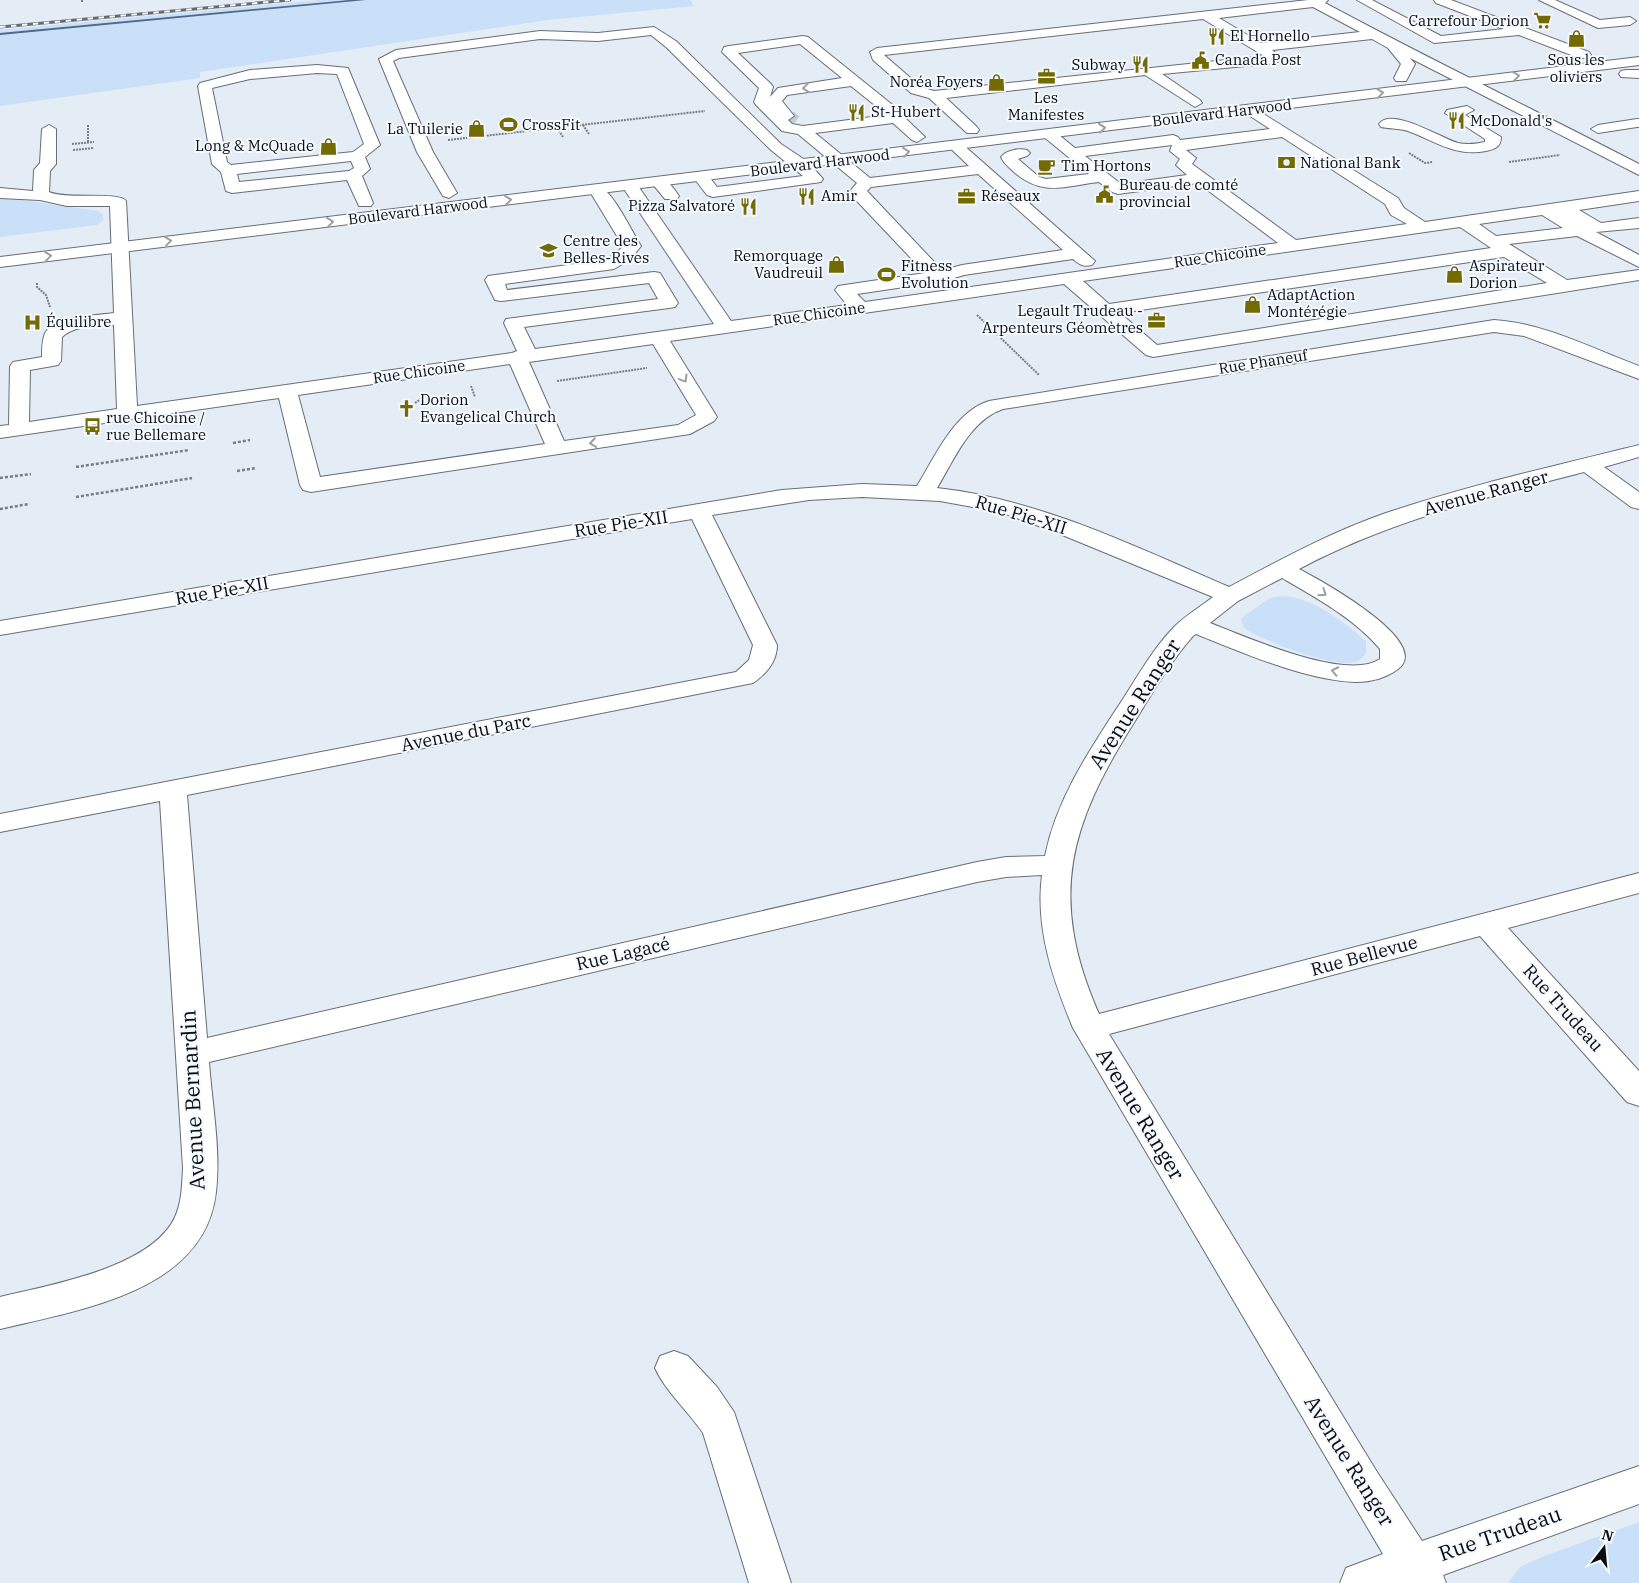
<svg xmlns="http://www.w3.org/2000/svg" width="1639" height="1583" font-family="'IBM Plex Serif',serif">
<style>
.green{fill:#cae0f9}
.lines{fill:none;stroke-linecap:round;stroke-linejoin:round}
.stream{fill:#4f6987;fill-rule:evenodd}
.minor-tunnel{stroke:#c3cbd3;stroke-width:14;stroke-dasharray:14 7;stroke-linecap:butt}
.minor-casing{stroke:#676e77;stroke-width:2}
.highway-casing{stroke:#676e77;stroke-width:2}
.path-far1{stroke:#787e84;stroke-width:2;stroke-dasharray:2 1;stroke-linecap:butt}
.path{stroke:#787e84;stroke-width:2.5;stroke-dasharray:3 2;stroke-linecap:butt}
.minor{fill:#fff;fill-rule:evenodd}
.highway{fill:#fff;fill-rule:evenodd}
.rail-casing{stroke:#666b71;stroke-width:3}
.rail{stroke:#f4f9ff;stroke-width:2;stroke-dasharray:5.5;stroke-linecap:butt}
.oneway{stroke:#9d9e9f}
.labels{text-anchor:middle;stroke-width:4;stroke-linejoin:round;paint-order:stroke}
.far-poi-label{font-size:15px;fill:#0a0d10;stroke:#f4f9ff;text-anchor:start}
.far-street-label{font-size:15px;fill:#0a0d10;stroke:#f4f9ff}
.street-label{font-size:18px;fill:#0a0d10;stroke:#f4f9ff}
.near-street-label{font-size:21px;fill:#0a0d10;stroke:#f4f9ff}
</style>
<rect width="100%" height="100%" fill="#e4ecf5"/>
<!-- green -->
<g class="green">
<polygon points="319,0 690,0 694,6 548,20 200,72 200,78 0,106 0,30"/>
<polygon points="0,197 98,211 103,214 103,220 97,225 0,237"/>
<path d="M1280 596C1311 596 1343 621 1366 641V653C1363 657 1360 661 1354 662 1333 668 1263 641 1244 628L1241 619 1244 616 1270 598Z"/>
<polygon points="1639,1522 1639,1583 1508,1583 1520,1567 1544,1556"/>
</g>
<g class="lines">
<!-- stream -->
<polygon class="stream" points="349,0 366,0 0,35 0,33"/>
<!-- minor-tunnel -->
<polyline class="minor-tunnel" points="789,117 795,122"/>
<defs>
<g id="minor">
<path d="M1308 0H1328L1325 3C1429 59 1535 110 1639 164V175L1410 58 1415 64 1406 81H1396L1394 78 1401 64 1388 48 1372 39 1272 50 1283 59 1276 63 1162 74 1200 100 1202 103 1195 107 1145 75 946 98 977 127 979 130 977 133H967L929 98 911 93 873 60 870 52 877 48ZM1313 7 1360 32 1261 43 1219 18ZM1203 19 1264 56 934 91 921 87 884 55Z"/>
<polygon points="1357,0 1372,0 1441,36 1504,29 1436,3 1434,0 1451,0 1589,52 1591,55 1589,58 1579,58 1519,35 1434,43"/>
<polygon points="1539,0 1555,0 1600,20 1630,17 1636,21 1630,25 1598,28"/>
<polygon points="654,27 676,41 781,144 808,162 823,179 821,182 713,197 707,195 693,177 695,174 707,174 717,187 803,176 771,150 666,47 651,35 598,41 540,39 399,58 393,61 433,152 457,193 449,198 443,196 417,152 379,59 396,50 540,31 598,33"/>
<path d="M803 36 808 37 900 111 903 116 925 137 917 142 912 140 893 123 815 133 870 178 969 166 948 146 951 143H961L1095 261 1092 265C1083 267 1080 265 1073 259L964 275 954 278 957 282 954 286 948 287 938 282 857 294 865 302 1278 243 1198 183 1118 194 1112 192 1099 182C1064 186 1043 197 1014 172 1009 167 1004 164 1001 157 1006 150 1020 148 1027 150L1030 153 1027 156 1018 159 1039 177 1046 179 1089 174 1044 137 1041 134 1044 131H1054L1075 148 1173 135 1178 137 1180 140 1270 129 1244 112 1242 109 1249 105 1398 198 1404 208 1425 222 1639 191V201L1579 210 1601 223 1639 218V228L1596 232 1639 255V267L1577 236 1509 244 1567 280 1639 270V280L1153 357 1146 355 1064 284 670 341 717 417 714 421 690 434 311 492 303 490 300 485 279 398 0 438V426L9 425 10 366 13 362 42 357C42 351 42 342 44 336 50 315 96 316 114 313L110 206H67L40 200 0 198V188L33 191 34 170 40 163 42 129 49 125 56 129V164L50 171 49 192C66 200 119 191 126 201L137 406 512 353 517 351 504 323 506 319 658 299 649 283 501 301 495 300 485 280 488 276 604 260 616 254 623 246 589 190 597 185C612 189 632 232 641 246L631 259 614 269 505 284 507 290 654 272 660 273 678 303 675 307 669 308 524 327 535 349 714 324 622 186 630 181 636 183 731 321 847 305 835 290 838 286 925 273 854 198 851 190 857 183 798 134 782 131 756 105 754 102 759 88 722 52 724 47 729 46ZM800 44 842 78 778 88 770 97 773 87 771 84 738 53ZM851 86 887 115 803 126 792 124 788 120 794 116 782 101 787 95ZM1282 137 1385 204 1391 215 1407 224 1296 240 1192 164 1196 158 1186 150ZM1172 145 1170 151 1180 159 1176 165 1187 175 1121 184 1085 156ZM978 174 1063 250 962 265 944 270 937 265 867 191 871 187ZM1542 215 1563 228 1496 236 1479 224ZM1460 227 1491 248 1109 304 1083 281ZM1504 257 1547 283 1157 345 1120 313ZM114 325 117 409 29 422 30 370 58 365 61 361 62 337C75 325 97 326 114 325ZM653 344 696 415 678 425 564 441 529 362ZM510 364 545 444 320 477 298 395Z"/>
<path d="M317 65 348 68 380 145 365 157 370 169 362 176 373 203 371 206H359L347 180 232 193 226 191 221 172 212 164 198 86 200 83 250 70ZM317 73 337 74 364 144 353 152 231 165 227 162 212 88 250 79ZM351 161 354 168 349 171 239 182 237 174Z"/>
<polygon points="1626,70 1639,70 1639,78 1621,77 1619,74 1621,71"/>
<path d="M1467 106 1474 110 1465 115 1501 137C1501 147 1495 149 1486 151 1455 157 1435 141 1408 131 1399 128 1390 129 1381 127L1379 124C1391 106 1443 139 1458 143 1468 145 1476 144 1485 142V139L1445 113 1447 110Z"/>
<polygon points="1637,119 1639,119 1639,127 1637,127 1598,133 1591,129 1598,125"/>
<path d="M659 177C668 179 674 189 679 196L677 199H665L651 182Z"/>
<path d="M1494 320C1544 323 1593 349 1639 366V379L1524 336 1494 332 1003 409C970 420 954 460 937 488 1039 499 1136 547 1229 587 1280 560 1331 532 1386 513 1469 485 1555 466 1639 445V457L1604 467 1639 492V509L1631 507 1584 472C1484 498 1391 520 1299 569 1318 579 1434 642 1398 669 1386 678 1371 682 1356 682 1307 681 1241 652 1196 634L1193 636C1170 662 1153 692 1135 721 1070 824 1047 896 1099 1014L1639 873V893L1508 928 1639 1071V1106L1627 1102 1480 936 1109 1034 1377 1472 1422 1541 1639 1466V1504L1443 1575 1446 1583H1340L1346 1568 1383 1554 1073 1028C1053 980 1035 928 1042 875L1006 877 977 882 209 1062C212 1104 221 1150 216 1192 205 1292 79 1310 0 1329V1297C49 1285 152 1268 175 1217 182 1202 182 1184 183 1168L160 801 0 832V814L736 672 749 660 753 645 692 519 0 635V621L782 490 862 484 917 486C935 457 954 412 989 401ZM862 497 940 501 1000 512 1055 532 1213 597C1200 607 1185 616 1174 627 1153 649 1139 674 1123 699 1091 748 1057 797 1045 856L1006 857 977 862 207 1038 187 795 753 683C766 674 777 662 777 645L712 515 809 500ZM1282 578C1315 597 1355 619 1380 649V659C1346 682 1247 637 1210 623L1238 601Z"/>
<path d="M674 1351 688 1356 717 1387 734 1412 791 1583H749L703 1433C688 1411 666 1392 655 1368L660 1356Z"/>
</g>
<polygon id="highway" points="1639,57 1639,65 0,267 0,257"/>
</defs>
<!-- minor casing -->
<use href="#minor" class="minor-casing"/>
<!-- highway casing -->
<use href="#highway" class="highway-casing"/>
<!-- path-far1 -->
<g class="path-far1">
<polyline points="82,0 82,3"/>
<polyline points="88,125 88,143"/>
<polyline points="583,125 589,134"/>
<polyline points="557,128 563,137"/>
<polyline points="448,140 705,111"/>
<polyline points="72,144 94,142"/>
<polyline points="73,150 94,148"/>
<polyline points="1409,153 1425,163 1433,162"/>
<polyline points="1509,162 1560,155"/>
<polyline points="37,283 37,287 46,295 50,307"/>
<polyline points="977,315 1039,375"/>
<polyline points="557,381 647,368"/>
<polyline points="471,386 475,397"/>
<polyline points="415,403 427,395"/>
</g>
<!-- path -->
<g class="path">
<polyline points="233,443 250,440"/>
<polyline points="76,467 189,450"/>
<polyline points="237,471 256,468"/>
<polyline points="0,478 31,474"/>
<polyline points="76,497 192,478"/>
<polyline points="0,509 29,504"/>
</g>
<!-- minor -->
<use href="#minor" class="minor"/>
<!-- highway -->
<use href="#highway" class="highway"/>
<defs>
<polyline id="rail" points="0,27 290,0"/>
</defs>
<!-- rail casing -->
<use href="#rail" class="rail-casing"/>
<!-- rail -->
<use href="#rail" class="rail"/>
</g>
<!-- one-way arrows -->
<defs><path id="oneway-chevron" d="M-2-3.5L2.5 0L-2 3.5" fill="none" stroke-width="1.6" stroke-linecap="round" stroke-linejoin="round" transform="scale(1.25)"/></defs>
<g class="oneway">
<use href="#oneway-chevron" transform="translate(1516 76) rotate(-7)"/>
<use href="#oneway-chevron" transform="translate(806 88) rotate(173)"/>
<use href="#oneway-chevron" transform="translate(1380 93) rotate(-7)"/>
<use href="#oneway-chevron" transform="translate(1102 128) rotate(-7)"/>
<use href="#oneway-chevron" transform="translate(906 152) rotate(-7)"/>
<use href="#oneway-chevron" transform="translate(508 200) rotate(-7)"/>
<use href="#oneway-chevron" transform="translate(330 222) rotate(-7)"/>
<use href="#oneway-chevron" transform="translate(168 241) rotate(-7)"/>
<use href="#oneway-chevron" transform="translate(48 256) rotate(-7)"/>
<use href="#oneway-chevron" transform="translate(684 379) rotate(59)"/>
<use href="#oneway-chevron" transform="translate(593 443) rotate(172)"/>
<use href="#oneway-chevron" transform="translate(1323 593) rotate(35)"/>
<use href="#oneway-chevron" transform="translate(1335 671) rotate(-168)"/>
</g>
<!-- icons -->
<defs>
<symbol id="supermarket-bare" viewBox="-9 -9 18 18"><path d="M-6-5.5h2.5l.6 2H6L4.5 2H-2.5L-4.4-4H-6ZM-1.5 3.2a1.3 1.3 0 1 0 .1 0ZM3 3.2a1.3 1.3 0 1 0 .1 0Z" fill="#746a02" stroke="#f4f9ff" stroke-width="2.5" paint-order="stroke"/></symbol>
<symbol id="restaurant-bare" viewBox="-9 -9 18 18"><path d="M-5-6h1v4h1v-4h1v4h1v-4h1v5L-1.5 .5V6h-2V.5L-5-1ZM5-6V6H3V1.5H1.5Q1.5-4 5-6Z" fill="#746a02" stroke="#f4f9ff" stroke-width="2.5" paint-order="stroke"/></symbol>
<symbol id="shop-bare" viewBox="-9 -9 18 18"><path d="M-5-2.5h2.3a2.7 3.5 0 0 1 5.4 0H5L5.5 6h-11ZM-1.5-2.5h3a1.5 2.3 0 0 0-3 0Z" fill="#746a02" stroke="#f4f9ff" stroke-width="2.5" paint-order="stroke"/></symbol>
<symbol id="civic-bare" viewBox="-9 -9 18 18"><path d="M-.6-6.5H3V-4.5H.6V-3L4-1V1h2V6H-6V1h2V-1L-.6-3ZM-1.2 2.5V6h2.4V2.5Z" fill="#746a02" stroke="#f4f9ff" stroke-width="2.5" paint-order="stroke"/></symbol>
<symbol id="office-bare" viewBox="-9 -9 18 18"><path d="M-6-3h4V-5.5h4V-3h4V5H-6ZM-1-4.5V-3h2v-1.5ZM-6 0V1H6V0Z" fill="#746a02" stroke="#f4f9ff" stroke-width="2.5" paint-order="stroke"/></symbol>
<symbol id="stadium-bare" viewBox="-9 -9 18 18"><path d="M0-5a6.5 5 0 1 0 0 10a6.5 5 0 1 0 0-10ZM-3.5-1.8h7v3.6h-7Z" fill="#746a02" stroke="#f4f9ff" stroke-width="2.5" paint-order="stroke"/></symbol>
<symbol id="bank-bare" viewBox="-9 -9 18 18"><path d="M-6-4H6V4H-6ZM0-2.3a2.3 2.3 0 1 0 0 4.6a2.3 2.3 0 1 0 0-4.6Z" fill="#746a02" stroke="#f4f9ff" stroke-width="2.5" paint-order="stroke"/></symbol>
<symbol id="cafe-bare" viewBox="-9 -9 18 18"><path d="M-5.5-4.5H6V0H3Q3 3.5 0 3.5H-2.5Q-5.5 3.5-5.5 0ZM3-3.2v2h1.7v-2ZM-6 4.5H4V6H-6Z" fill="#746a02" stroke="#f4f9ff" stroke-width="2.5" paint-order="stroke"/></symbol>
<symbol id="university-bare" viewBox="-9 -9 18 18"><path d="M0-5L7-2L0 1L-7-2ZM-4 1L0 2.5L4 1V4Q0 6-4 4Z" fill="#746a02" stroke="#f4f9ff" stroke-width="2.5" paint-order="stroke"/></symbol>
<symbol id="hospital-bare" viewBox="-9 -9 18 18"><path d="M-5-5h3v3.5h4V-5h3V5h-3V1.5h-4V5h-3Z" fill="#746a02" stroke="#f4f9ff" stroke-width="2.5" paint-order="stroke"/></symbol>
<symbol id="church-bare" viewBox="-9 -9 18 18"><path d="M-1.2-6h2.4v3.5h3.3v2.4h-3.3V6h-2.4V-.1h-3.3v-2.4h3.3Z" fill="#746a02" stroke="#f4f9ff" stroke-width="2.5" paint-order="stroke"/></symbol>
<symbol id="bus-bare" viewBox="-9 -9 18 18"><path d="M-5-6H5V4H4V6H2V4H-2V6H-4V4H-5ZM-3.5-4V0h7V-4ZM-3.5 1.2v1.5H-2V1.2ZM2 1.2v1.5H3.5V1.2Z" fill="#746a02" stroke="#f4f9ff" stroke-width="2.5" paint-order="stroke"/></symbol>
</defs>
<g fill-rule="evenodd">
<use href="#supermarket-bare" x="1530" y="8" width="25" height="25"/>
<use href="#restaurant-bare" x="1204" y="24" width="25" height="25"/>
<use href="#shop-bare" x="1564" y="26" width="25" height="25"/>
<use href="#civic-bare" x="1188" y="48" width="25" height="25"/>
<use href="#restaurant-bare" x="1128" y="52" width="25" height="25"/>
<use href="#office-bare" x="1034" y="64" width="25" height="25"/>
<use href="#shop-bare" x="984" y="70" width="25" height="25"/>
<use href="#restaurant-bare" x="844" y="100" width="25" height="25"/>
<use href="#restaurant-bare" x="1444" y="108" width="25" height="25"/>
<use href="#stadium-bare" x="496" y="112" width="25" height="25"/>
<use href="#shop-bare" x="464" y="116" width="25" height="25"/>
<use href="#shop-bare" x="316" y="134" width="25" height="25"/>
<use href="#bank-bare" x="1274" y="150" width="25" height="25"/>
<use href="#cafe-bare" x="1034" y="154" width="25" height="25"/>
<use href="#civic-bare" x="1092" y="182" width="25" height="25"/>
<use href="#restaurant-bare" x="794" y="184" width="25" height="25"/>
<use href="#office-bare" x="954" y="184" width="25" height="25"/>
<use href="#restaurant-bare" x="736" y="194" width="25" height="25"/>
<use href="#university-bare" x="536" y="238" width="25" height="25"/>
<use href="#shop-bare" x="824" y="252" width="25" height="25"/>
<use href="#stadium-bare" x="874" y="262" width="25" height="25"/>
<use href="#shop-bare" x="1442" y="262" width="25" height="25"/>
<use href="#shop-bare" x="1240" y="292" width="25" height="25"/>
<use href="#office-bare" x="1144" y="308" width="25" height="25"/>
<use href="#hospital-bare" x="20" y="310" width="25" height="25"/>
<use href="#church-bare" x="394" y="396" width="25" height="25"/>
<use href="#bus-bare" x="80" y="414" width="25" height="25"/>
</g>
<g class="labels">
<!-- far-poi labels -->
<g class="far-poi-label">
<text x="1529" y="26" text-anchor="end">Carrefour Dorion</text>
<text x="1230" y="41">El Hornello</text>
<text x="1215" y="65">Canada Post</text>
<text x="1576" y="65" text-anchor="middle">Sous les<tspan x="1576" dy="17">oliviers</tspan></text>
<text x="1126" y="70" text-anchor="end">Subway</text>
<text x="983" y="87" text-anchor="end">Noréa Foyers</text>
<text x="1046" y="103" text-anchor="middle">Les<tspan x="1046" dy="17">Manifestes</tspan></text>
<text x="871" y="117">St-Hubert</text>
<text x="1470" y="126">McDonald's</text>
<text x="522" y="130">CrossFit</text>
<text x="463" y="134" text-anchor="end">La Tuilerie</text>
<text x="314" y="151" text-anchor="end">Long &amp; McQuade</text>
<text x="1300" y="168">National Bank</text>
<text x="1061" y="171">Tim Hortons</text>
<text x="1119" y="190">Bureau de comté<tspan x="1119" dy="17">provincial</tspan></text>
<text x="821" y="201">Amir</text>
<text x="981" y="201">Réseaux</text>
<text x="735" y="211" text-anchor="end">Pizza Salvatoré</text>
<text x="563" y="246">Centre des<tspan x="563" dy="17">Belles-Rives</tspan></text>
<text x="823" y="261" text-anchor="end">Remorquage<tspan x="823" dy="17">Vaudreuil</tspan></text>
<text x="901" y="271">Fitness<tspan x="901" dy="17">Evolution</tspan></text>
<text x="1469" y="271">Aspirateur<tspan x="1469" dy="17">Dorion</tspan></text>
<text x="1267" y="300">AdaptAction<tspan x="1267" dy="17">Montérégie</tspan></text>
<text x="1143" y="316" text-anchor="end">Legault Trudeau -<tspan x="1143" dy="17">Arpenteurs Géomètres</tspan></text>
<text x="46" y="327">Équilibre</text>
<text x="420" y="405">Dorion<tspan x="420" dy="17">Evangelical Church</tspan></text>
<text x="106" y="423">rue Chicoine /<tspan x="106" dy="17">rue Bellemare</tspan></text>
</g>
<!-- far-street labels -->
<g class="far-street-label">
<text transform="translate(1222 113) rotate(-7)" y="5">Boulevard Harwood</text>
<text transform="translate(820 163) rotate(-7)" y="5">Boulevard Harwood</text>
<text transform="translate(418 211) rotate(-7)" y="5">Boulevard Harwood</text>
<text transform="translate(1220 256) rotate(-8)" y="5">Rue Chicoine</text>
<text transform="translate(819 314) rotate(-8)" y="5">Rue Chicoine</text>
<text transform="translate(1263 362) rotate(-9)" y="5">Rue Phaneuf</text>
<text transform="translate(419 372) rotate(-8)" y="5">Rue Chicoine</text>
</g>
<!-- street labels -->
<g class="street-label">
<text transform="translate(1486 493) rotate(-15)" y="6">Avenue Ranger</text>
<text transform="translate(1021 515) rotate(17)" y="6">Rue Pie-XII</text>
<text transform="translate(621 524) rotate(-9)" y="6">Rue Pie-XII</text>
<text transform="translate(222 591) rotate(-10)" y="6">Rue Pie-XII</text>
<text transform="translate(466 733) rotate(-11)" y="6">Avenue du Parc</text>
<text transform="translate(623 954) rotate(-13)" y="6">Rue Lagacé</text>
<text transform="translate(1364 956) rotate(-15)" y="6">Rue Bellevue</text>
<text transform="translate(1563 1008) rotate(48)" y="6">Rue Trudeau</text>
</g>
<!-- near-street labels -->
<g class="near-street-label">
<text transform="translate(1135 704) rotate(-57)" y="7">Avenue Ranger</text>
<text transform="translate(193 1100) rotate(-93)" y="7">Avenue Bernardin</text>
<text transform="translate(1140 1114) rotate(59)" y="7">Avenue Ranger</text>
<text transform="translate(1349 1461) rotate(58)" y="7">Avenue Ranger</text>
<text transform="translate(1500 1534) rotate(-19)" y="7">Rue Trudeau</text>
</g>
</g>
<!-- north arrow -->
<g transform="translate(1604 1548) rotate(16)" stroke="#f4f9ff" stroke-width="4" paint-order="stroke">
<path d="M0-4L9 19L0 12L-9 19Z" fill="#0a0d10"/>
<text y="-8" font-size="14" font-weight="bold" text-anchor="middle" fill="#0a0d10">N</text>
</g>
</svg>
